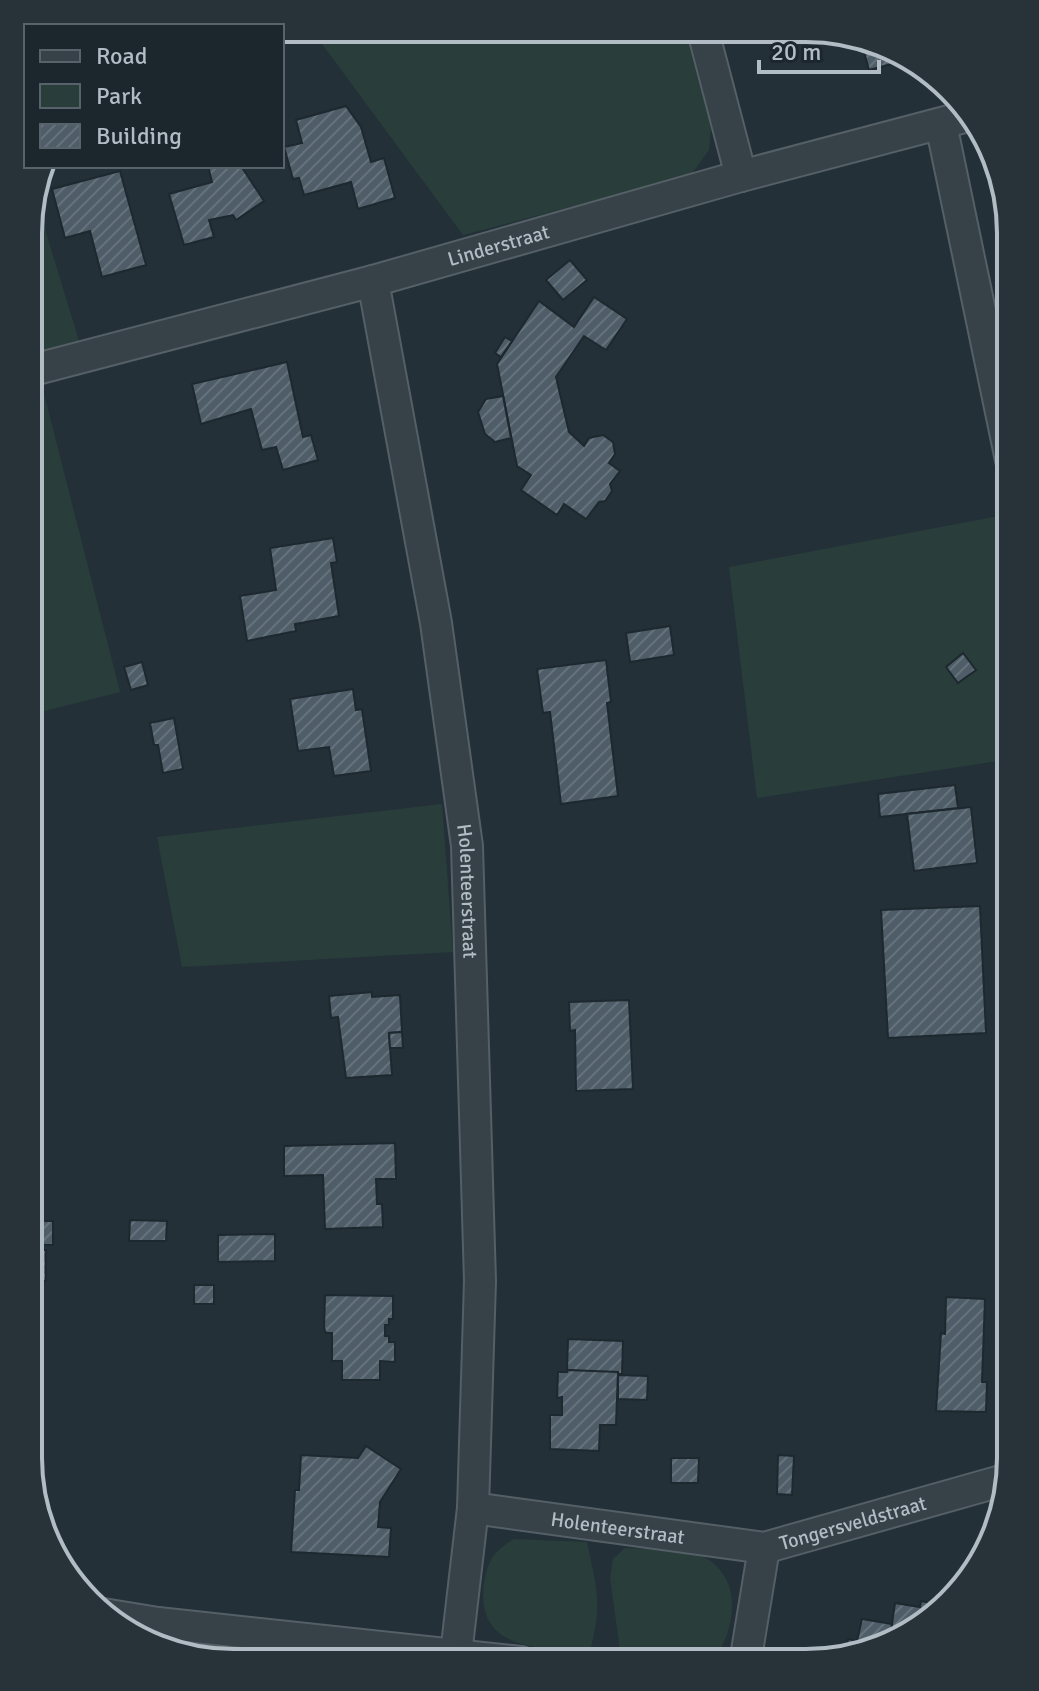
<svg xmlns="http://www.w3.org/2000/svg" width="1039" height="1691" font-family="Signika,sans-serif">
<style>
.green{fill:#293e3b}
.building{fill:url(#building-hatch);stroke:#1e282f;stroke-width:2}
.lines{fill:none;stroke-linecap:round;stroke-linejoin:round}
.street-casing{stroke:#545f66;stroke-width:34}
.street{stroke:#364148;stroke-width:30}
.labels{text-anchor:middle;stroke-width:6;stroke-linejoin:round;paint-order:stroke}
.street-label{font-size:20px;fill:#b1bcc5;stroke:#1c262d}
.rim{fill:none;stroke:#b1bcc5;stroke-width:4}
</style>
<defs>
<pattern id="building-hatch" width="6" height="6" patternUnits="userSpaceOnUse" patternTransform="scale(2)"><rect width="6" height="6" fill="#4e5d67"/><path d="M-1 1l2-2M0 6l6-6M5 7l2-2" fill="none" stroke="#65727b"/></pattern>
</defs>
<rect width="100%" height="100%" fill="#233038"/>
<!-- green -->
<g class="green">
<polygon points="311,29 685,31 711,128 709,150 691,175 463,235"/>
<polygon points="34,193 79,341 30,354 30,207"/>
<polygon points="42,386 120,692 29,715 29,389"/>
<polygon points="999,516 1011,591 1011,759 757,798 729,567"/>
<polygon points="442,804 453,952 182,967 157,837"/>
<path d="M514 1539 587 1542C597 1589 603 1605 589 1654 539 1647 475 1651 484 1583 487 1561 496 1549 514 1539Z"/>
<path d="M625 1548C647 1549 691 1547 709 1560 719 1567 727 1578 730 1589 736 1611 728 1657 701 1663 676 1667 646 1661 621 1657L610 1578 613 1559Z"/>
</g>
<!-- building -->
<g class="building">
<polygon points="863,40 897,57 899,62 869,70 861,41"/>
<polygon points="346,106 361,127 371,162 384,158 395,198 358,209 351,182 304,195 299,178 293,179 284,147 302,143 296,120"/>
<polygon points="208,166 241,166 264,201 236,220 233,215 209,220 214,237 184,245 169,194 212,182"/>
<polygon points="120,171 146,265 102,277 90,231 65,238 52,189"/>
<polygon points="570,260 587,280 563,300 546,280"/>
<polygon points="594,297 627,319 606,350 584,336 556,377 569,432 584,446 589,438 603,435 613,442 615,454 609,463 620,471 610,484 612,491 605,501 599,502 586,519 564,504 557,515 521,490 531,475 517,466 497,364 539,301 574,327"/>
<polygon points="505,337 512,341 501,357 495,353"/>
<polygon points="287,362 303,437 311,435 318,460 283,470 276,447 262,450 251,409 201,424 192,384"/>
<polygon points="503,396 511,438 495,442 485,434 478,412 486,399"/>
<polygon points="333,538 337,562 331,563 339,616 295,624 296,631 247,641 240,596 276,590 270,548"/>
<polygon points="670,626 674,655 630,662 626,633"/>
<polygon points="963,653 976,670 958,683 946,667"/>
<polygon points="606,660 611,702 607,703 618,796 561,804 550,712 543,713 537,669"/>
<polygon points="142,662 148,685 131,690 124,667"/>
<polygon points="353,689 356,710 362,709 371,771 334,776 329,747 298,751 290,699"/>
<polygon points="174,718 183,769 163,773 158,745 154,745 150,723"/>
<polygon points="955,785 958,808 880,817 878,794"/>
<polygon points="971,807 977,863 914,871 907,814"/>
<polygon points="980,906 986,1033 888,1038 881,910"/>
<polygon points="372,992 372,997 400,995 402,1032 389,1033 392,1075 346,1078 338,1017 331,1018 329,996"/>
<polygon points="629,1000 633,1089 576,1091 575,1030 570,1031 569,1002"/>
<polygon points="29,1031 36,1031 40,1094 28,1095"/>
<polygon points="402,1032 403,1048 390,1048 389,1033"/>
<polygon points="395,1143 396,1179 376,1179 377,1204 382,1204 383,1227 325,1229 323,1175 284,1176 284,1146"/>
<polygon points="28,1182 42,1182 42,1221 36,1221 36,1250 28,1250"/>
<polygon points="130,1220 167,1221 166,1241 129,1241"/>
<rect x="36" y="1221" width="17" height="24"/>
<polygon points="275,1234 275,1261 218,1262 218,1235"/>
<rect x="28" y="1250" width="18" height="31"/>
<rect x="194" y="1285" width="20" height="19"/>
<polygon points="325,1295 393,1296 393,1319 389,1319 389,1325 385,1325 385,1336 389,1336 389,1342 395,1342 395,1362 380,1361 380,1380 342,1380 342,1361 332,1361 332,1333 326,1333 324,1328"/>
<polygon points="946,1297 985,1299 982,1382 987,1382 986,1412 936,1411 941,1333 945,1334"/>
<polygon points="568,1339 623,1341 622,1374 567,1370"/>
<polygon points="567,1370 618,1372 616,1425 600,1425 599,1451 550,1449 550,1415 562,1415 562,1397 557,1398 558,1372 567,1372"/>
<polygon points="618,1375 648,1376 647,1400 618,1399"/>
<polygon points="366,1446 401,1469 380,1502 378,1527 391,1528 389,1557 291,1552 295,1490 299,1490 301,1455 358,1458"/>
<polygon points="778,1455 794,1456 792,1495 777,1494"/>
<polygon points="671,1458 699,1458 698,1483 671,1483"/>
<polygon points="34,1489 42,1490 40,1515 39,1515"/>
<polygon points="921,1601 940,1605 889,1644 895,1603 920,1607"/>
<polygon points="862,1619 892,1624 889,1644 884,1648 845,1655 848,1639 857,1641"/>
</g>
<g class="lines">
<defs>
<g id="street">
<polyline points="703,31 741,176"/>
<polyline points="941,124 1011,460"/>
<path id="s1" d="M373 281 436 623 467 846 480 1281 473 1508 456 1654"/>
<path id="s2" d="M29 371 373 281 741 176 968 116"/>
<path id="s3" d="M473 1508 764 1548 1008 1479"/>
<polyline points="103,1614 158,1623 521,1662"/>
<polyline points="745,1663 764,1548"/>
</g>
</defs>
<!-- street casing -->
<use href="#street" class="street-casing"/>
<!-- street -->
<use href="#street" class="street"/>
</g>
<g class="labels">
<!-- street labels -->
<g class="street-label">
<text dy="7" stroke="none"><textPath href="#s2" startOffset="486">Linderstraat</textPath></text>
<text dy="7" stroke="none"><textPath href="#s1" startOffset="618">Holenteerstraat</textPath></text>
<text dy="7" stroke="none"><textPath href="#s3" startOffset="386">Tongersveldstraat</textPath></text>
<text dy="7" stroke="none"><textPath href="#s3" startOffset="146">Holenteerstraat</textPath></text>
</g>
</g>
<!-- crop -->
<path d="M0 0H1039V1691H0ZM233 42H806A191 191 0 0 1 997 233V1458A191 191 0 0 1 806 1649H233A191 191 0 0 1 42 1458V233A191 191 0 0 1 233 42Z" fill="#283239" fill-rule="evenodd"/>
<path class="rim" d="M233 42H806A191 191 0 0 1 997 233V1458A191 191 0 0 1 806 1649H233A191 191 0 0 1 42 1458V233A191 191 0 0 1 233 42Z"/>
<!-- legend -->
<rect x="24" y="24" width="260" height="144" fill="#1c262d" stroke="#58626a" stroke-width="2"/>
<rect x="40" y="50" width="40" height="12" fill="#364148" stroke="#58626a" stroke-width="2"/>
<text x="96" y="64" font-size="24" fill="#b1bcc5">Road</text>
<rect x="40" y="84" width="40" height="24" fill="#293e3b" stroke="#58626a" stroke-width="2"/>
<text x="96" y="104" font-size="24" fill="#b1bcc5">Park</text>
<rect x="40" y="124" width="40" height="24" fill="url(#building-hatch)" stroke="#58626a" stroke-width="2"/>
<text x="96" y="144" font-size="24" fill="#b1bcc5">Building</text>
<!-- scale -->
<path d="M759 60v12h120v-12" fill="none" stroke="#b1bcc5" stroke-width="4"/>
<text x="771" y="60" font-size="24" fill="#b1bcc5" stroke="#1c262d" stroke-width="6" paint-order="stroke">20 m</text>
</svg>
